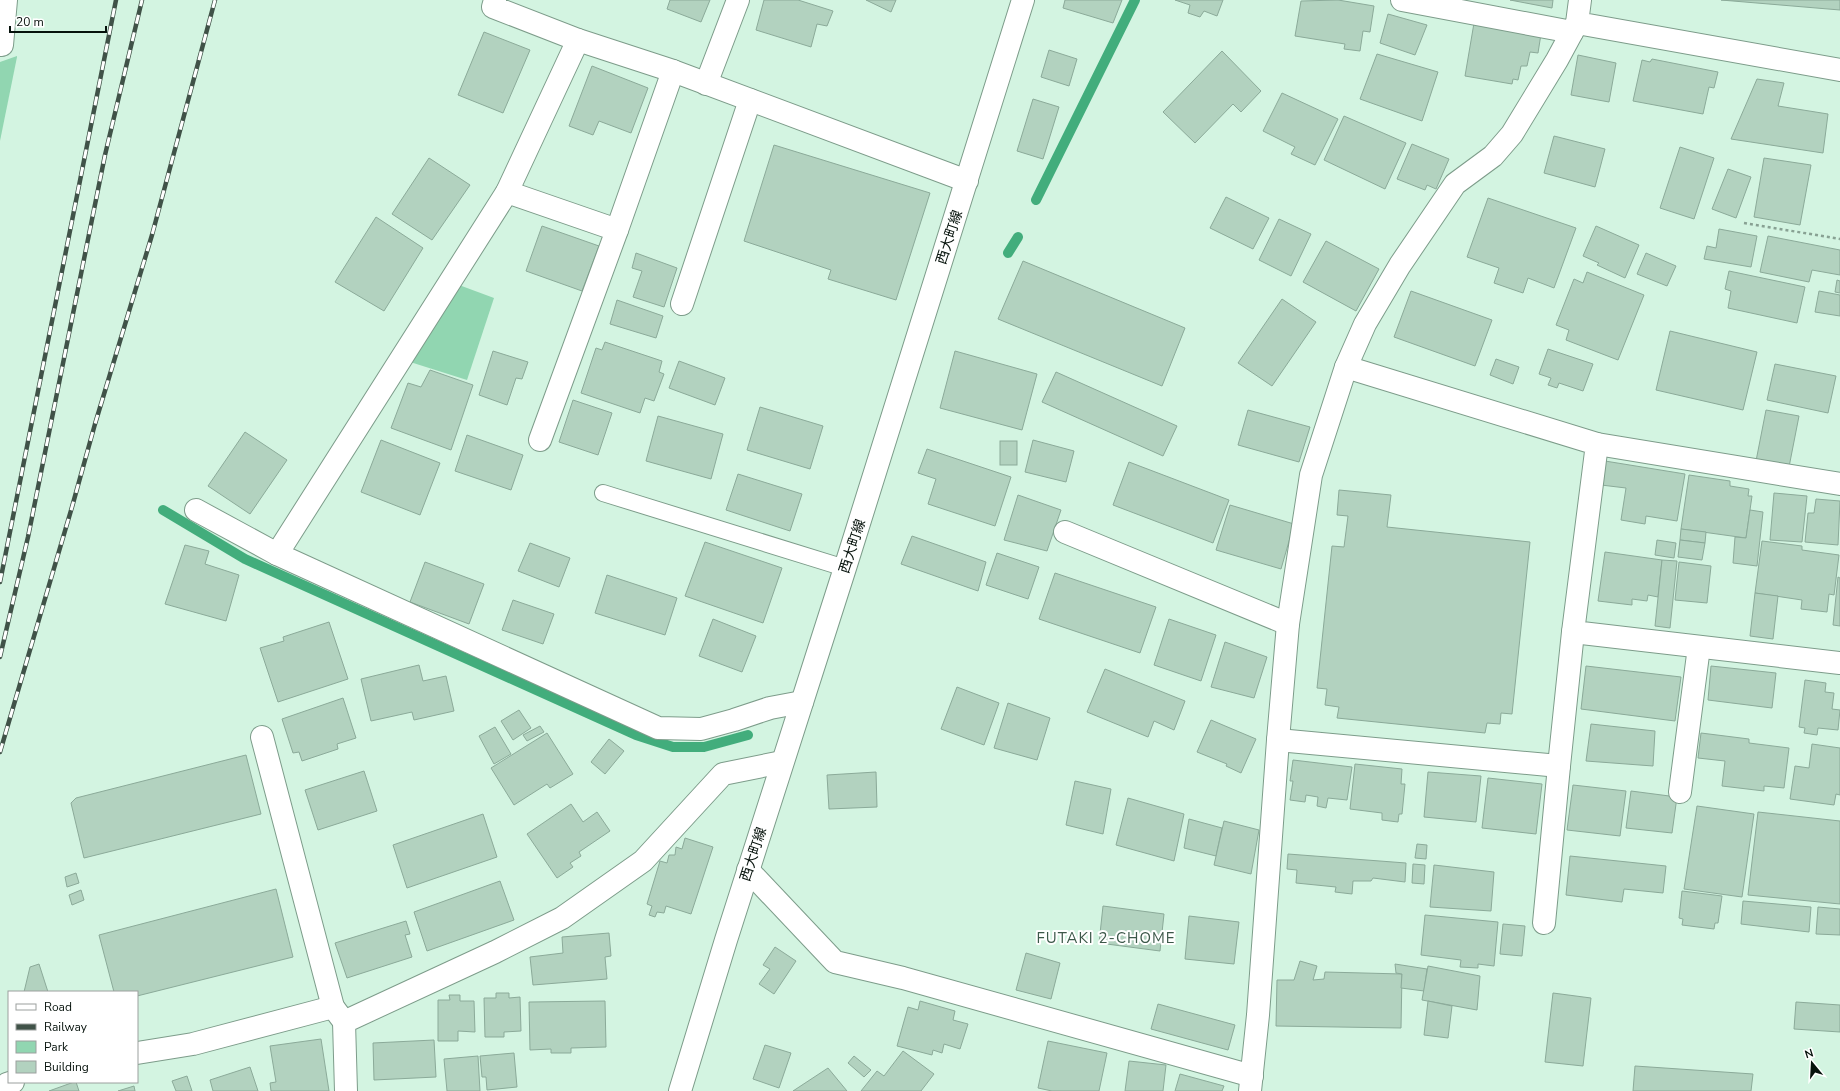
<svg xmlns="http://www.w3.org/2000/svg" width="1840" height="1091" font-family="'Nunito Sans','Noto Sans JP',sans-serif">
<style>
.park{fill:#91d6b1}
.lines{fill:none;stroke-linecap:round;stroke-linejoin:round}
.stream{stroke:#42ad7c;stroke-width:10}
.building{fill:#b2d2bf;stroke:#8baa99}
.service-casing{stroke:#7d9c8a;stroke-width:18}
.minor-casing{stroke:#7d9c8a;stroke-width:24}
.tertiary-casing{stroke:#7d9c8a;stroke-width:24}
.path{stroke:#88a193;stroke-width:2.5;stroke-dasharray:3 3;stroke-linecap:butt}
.service{stroke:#fff;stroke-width:16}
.minor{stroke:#fff;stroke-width:22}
.tertiary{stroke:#fff;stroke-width:22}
.rail-casing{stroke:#405248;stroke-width:4.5}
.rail{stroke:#fff;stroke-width:3;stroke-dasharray:9;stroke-linecap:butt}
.labels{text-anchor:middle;stroke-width:4;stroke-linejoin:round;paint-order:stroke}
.street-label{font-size:14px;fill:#06120c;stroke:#fff}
.neighbourhood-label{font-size:15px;letter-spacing:1px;fill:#3c5849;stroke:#fff}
</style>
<rect width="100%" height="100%" fill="#d3f4e1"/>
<!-- park -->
<g class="park">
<polygon points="17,56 17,57 0,141 0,62"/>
<polygon points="459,285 494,298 467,380 407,361"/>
</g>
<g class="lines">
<!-- stream -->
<g class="stream">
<polyline points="1036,200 1135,0"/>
<polyline points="1008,253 1018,237"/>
<polyline points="163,510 245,559 636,735 673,747 704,747 748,735"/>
</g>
</g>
<!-- building -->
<g class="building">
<polygon points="670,0 710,0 701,22 667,9"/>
<polygon points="764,0 798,0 833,11 827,26 817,24 811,47 756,30"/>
<polygon points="866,0 896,0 891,12"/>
<polygon points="1065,0 1122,0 1113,23 1063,8"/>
<polygon points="1175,0 1223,0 1217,16 1204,11 1200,17 1188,13 1190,5"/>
<polygon points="1338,0 1374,6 1370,32 1363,31 1360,51 1344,49 1345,44 1295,36 1301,1"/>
<polygon points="1510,0 1553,0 1552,8"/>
<polygon points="1721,0 1840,0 1840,10"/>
<polygon points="1388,14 1427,25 1415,55 1380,43"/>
<polygon points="1474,23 1541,34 1538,53 1530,52 1527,66 1521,66 1518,80 1513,79 1512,84 1465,76"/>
<polygon points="484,32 530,50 503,113 458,95"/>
<polygon points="1049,50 1077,59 1069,86 1041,77"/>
<polygon points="1222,51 1261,91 1241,112 1233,104 1195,143 1163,112"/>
<polygon points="1377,54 1438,72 1422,121 1360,99"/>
<polygon points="1578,55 1616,63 1609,102 1571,95"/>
<polygon points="1652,59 1718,72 1714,88 1709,87 1703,114 1633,101 1642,60 1650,62"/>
<polygon points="592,66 648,88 631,133 599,121 593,135 569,126"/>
<polygon points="1757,79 1784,83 1778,106 1828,114 1823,153 1731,139"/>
<polygon points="1282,93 1338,119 1315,165 1291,154 1295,147 1263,131"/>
<polygon points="1033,99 1059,107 1043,159 1017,151"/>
<polygon points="1344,116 1406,143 1385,189 1324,160"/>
<polygon points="1554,136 1605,149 1595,187 1544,173"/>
<polygon points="1412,144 1449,159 1436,189 1427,185 1425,190 1397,179"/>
<polygon points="774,145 930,193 896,300 828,279 831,270 744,241"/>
<polygon points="1680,147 1714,158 1694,219 1660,208"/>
<polygon points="429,158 470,185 432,240 392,214"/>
<polygon points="1764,158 1811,165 1800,225 1754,217"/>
<polygon points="1728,169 1751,177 1736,218 1712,209"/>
<polygon points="1226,197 1269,218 1253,249 1210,228"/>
<polygon points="1488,198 1576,228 1554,288 1528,278 1523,293 1494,283 1499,268 1467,257"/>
<polygon points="376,217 423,248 384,311 335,282"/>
<polygon points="1279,219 1311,234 1291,276 1259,260"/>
<polygon points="542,226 599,246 582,291 526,271"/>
<polygon points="1596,226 1639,245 1625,278 1597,265 1599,263 1583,256"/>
<polygon points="1719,229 1757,236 1751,267 1704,259 1707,246 1716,248"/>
<polygon points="1768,236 1840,250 1840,275 1812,270 1809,282 1760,272"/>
<polygon points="1326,241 1379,269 1356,311 1303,282"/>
<polygon points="636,253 677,268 664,307 633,297 642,271 632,268"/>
<polygon points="1646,253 1676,266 1667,286 1637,274"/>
<polygon points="1023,261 1185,328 1162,386 998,319"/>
<polygon points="1729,271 1805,287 1797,323 1728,308 1731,291 1725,289"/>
<polygon points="1587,272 1644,295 1618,360 1566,340 1569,330 1556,325 1574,279 1583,283"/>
<polygon points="1837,280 1840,281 1840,293 1835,292"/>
<polygon points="1411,291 1492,320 1475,366 1394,337"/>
<polygon points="1819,291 1840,295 1840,316 1815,312"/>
<polygon points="1282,299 1316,322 1272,386 1238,363"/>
<polygon points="617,300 663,316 656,338 610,324"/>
<polygon points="1670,331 1757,352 1743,410 1656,390"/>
<polygon points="605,342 662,361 659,372 664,374 654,401 645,398 640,413 581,393 596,348 602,350"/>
<polygon points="1548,349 1593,364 1583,391 1559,383 1557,388 1548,385 1551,378 1539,374"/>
<polygon points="493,351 528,362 522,379 516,378 507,405 479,395"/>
<polygon points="955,351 1037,374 1022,430 940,408"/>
<polygon points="1496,359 1519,367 1513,384 1490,375"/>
<polygon points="679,361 725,378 715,405 669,388"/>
<polygon points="1775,364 1836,376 1828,413 1767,400"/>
<polygon points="430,370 473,385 451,450 391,428 408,383 421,387"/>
<polygon points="1056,372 1177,426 1163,456 1042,402"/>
<polygon points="573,400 612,413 598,455 559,442"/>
<polygon points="760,407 823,426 810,469 747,450"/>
<polygon points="1248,410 1310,427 1299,462 1238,445"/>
<polygon points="1766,410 1799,416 1789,467 1756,461"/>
<polygon points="658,416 723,434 711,479 646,461"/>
<polygon points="245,432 287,460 250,514 208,486"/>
<polygon points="467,435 523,455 511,490 455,471"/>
<polygon points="381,440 440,463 420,515 361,492"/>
<polygon points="1033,440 1074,451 1066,482 1025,472"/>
<rect x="1000" y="441" width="17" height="24"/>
<polygon points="927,449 1011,477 995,526 928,504 936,479 918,473"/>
<polygon points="1605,461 1685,474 1677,521 1646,516 1645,524 1621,520 1626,488 1601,485"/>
<polygon points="1129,462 1229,500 1213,543 1113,505"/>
<polygon points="738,474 802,494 790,531 726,510"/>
<polygon points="1689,475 1730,481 1730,486 1749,489 1748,496 1752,496 1746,538 1681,529"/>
<polygon points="1339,490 1391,495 1387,527 1530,542 1512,714 1501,713 1500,724 1487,723 1485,733 1337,718 1339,707 1325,705 1327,689 1317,688 1332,546 1344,547 1348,516 1337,515"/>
<polygon points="1774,493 1807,496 1802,542 1770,540"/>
<polygon points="1018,495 1061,510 1047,551 1004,540"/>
<polygon points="1816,499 1840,501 1838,545 1805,542 1808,513 1814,513"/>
<polygon points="1230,505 1294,524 1281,569 1216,550"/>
<polygon points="1750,510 1763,512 1757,566 1733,563 1735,537 1746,538"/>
<polygon points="1681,529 1706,532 1705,543 1680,540"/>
<polygon points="912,536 986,562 978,591 901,564"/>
<polygon points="1657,540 1676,543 1674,558 1655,555"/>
<polygon points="1680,540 1705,543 1702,560 1678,557"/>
<polygon points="1762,541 1802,546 1802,550 1839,555 1834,595 1829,594 1827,612 1801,609 1802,600 1755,593"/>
<polygon points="705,542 782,568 763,623 685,596"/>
<polygon points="530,543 570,558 559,587 518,571"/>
<polygon points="185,545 209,551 205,564 239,575 226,621 165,604"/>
<polygon points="1605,552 1662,560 1658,597 1648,595 1647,601 1632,599 1632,605 1598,601"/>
<polygon points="997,553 1039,567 1028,599 986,585"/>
<polygon points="1662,560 1677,561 1670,628 1655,626"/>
<polygon points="425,562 484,584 469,624 410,602"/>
<polygon points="1679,562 1711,566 1707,603 1675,600"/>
<polygon points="1055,573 1156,607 1140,653 1039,619"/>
<polygon points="607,575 677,598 665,635 595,613"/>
<polygon points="1838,577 1840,578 1840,626 1833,625"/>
<polygon points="1755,593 1778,596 1773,639 1750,636"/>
<polygon points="513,600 554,614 543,644 502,630"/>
<polygon points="713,619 756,636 742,672 699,656"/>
<polygon points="1169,619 1216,635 1201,681 1154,665"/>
<polygon points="329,622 348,679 278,702 260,648 284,641 283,637"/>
<polygon points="1225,642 1267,657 1254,698 1211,687"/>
<polygon points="419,665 423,681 446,676 454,711 414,720 412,712 371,721 361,679"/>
<polygon points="1586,666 1681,677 1675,721 1581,709"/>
<polygon points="1711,666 1776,673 1772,708 1708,700"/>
<polygon points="1105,669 1185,701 1174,730 1154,721 1148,737 1087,712"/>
<polygon points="1805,680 1826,683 1825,692 1834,693 1832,709 1840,710 1838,730 1818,728 1817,735 1804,733 1805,728 1799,727"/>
<polygon points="957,687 999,703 984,745 941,729"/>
<polygon points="343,698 356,738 337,744 338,749 302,761 299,752 293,753 282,719"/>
<polygon points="1008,703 1050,718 1037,760 994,748"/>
<polygon points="519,710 531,728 513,740 501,721"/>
<polygon points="1211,720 1256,739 1241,773 1226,766 1227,764 1197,752"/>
<polygon points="1591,724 1655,731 1653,766 1586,761"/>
<polygon points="540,726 544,732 527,741 523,735"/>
<polygon points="495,727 511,754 494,764 479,736"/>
<polygon points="547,733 573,774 550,788 547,784 514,805 491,768"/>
<polygon points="1701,733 1749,739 1749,743 1789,748 1784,788 1764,786 1764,791 1722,786 1725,761 1698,758"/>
<polygon points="609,739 624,751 605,774 591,762"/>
<polygon points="1812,744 1840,748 1840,795 1836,794 1834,805 1790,799 1795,766 1809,768"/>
<polygon points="246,755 261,814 84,858 71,803 76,798"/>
<polygon points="1293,760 1352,767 1347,800 1328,798 1326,808 1317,806 1318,797 1306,795 1305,802 1290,800 1293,781 1290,781"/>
<polygon points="1355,764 1402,769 1401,784 1405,784 1402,814 1399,814 1398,822 1382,820 1382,813 1350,809"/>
<polygon points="364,771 377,811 318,830 305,790"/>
<polygon points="876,772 877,807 829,809 827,775"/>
<polygon points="1428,772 1481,776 1476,822 1424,817"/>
<polygon points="1488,778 1542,784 1536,834 1482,828"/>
<polygon points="1075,781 1111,789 1103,834 1066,825"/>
<polygon points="1573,785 1626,791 1620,836 1567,830"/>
<polygon points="1631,791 1677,797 1672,833 1626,828"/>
<polygon points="1128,798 1184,814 1174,861 1116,845"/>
<polygon points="571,804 583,822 597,812 610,831 579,852 581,856 570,863 573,867 557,878 527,834"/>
<polygon points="1697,806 1754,814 1742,897 1684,889"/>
<polygon points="1758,812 1840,821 1840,904 1748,895"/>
<polygon points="483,814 497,857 407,888 393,845"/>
<polygon points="1189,819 1222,828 1216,856 1184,848"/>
<polygon points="1224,821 1259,830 1251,874 1214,865"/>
<polygon points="685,838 713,847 691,914 666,906 664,913 657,912 655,917 649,915 652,906 647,904 660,861 667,863 669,855 675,855 676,847 682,849"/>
<polygon points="1417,844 1427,845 1426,859 1415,858"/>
<polygon points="1288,854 1406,863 1405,882 1373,878 1371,881 1353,881 1352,894 1335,892 1336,887 1296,883 1297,870 1287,869"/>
<polygon points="1570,856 1666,866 1663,893 1624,889 1622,902 1566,895"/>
<polygon points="1413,864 1425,865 1424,884 1412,883"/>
<polygon points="1434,865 1494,872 1491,911 1430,907"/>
<polygon points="76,873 79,883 67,887 65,877"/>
<polygon points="500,881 514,920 427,951 414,912"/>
<polygon points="276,889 293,957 137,996 137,992 114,992 99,935"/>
<polygon points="81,890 84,900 72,905 69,895"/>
<polygon points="1682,891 1722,896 1718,923 1715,923 1714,929 1682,925 1683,919 1679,918"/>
<polygon points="1743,901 1811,907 1809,932 1741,924"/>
<polygon points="1103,906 1164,914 1160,951 1099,943"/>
<polygon points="1818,907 1840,909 1840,935 1816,934"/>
<polygon points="1425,915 1498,922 1494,966 1478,964 1478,968 1460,967 1461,960 1421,955"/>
<polygon points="1189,916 1239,922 1234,964 1185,959"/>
<polygon points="406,921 410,934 405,935 412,957 347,978 335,943"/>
<polygon points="1503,924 1525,926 1522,956 1500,954"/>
<polygon points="609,933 611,956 605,957 607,979 533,985 530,957 563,953 562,937"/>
<polygon points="775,947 796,961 774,994 759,984 770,969 763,965"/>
<polygon points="1026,953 1060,963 1051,999 1016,990"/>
<polygon points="1300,961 1317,966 1313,980 1324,979 1325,972 1402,974 1401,1028 1276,1026 1277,980 1294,980"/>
<polygon points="39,964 48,992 24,992 30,967"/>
<polygon points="1395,964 1427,969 1424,991 1401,988 1402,974 1396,973"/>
<polygon points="1428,966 1480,976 1477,1010 1422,1000"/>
<polygon points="496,993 509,993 509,998 520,997 521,1031 504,1032 504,1037 485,1037 484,998 496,998"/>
<polygon points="1553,993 1591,998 1583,1066 1545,1062"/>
<polygon points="449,995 460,995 460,1001 474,1001 475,1032 458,1031 458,1041 438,1041 438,1000 450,1000"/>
<polygon points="605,1001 606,1047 571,1048 571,1053 551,1053 551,1049 530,1050 529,1002"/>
<polygon points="920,1001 955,1011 953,1020 968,1024 960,1049 944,1044 942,1053 933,1050 932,1055 897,1046 908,1007 918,1010"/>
<polygon points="1428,1001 1452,1006 1448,1038 1424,1035"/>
<polygon points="1796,1002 1840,1005 1840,1032 1794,1029"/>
<polygon points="1158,1004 1235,1025 1228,1050 1151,1029"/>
<polygon points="321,1039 329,1091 271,1091 270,1083 276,1082 270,1046"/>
<polygon points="434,1040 436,1077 374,1080 373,1043"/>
<polygon points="1048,1041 1107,1053 1099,1091 1052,1091 1038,1088"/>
<polygon points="765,1045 791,1053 779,1088 753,1079"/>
<polygon points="903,1051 934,1074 921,1091 861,1091 877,1071 884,1076"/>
<polygon points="514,1053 517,1087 487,1090 486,1077 482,1077 480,1056"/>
<polygon points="478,1056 480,1091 447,1091 444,1059"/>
<polygon points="854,1056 871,1070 864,1077 848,1063"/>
<polygon points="1129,1061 1166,1065 1163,1091 1125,1091"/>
<polygon points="1635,1066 1753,1074 1751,1091 1633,1091"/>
<polygon points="250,1067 258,1091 213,1091 210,1080"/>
<polygon points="828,1068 847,1091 793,1091"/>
<polygon points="1180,1074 1224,1086 1222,1091 1175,1091"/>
<polygon points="187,1076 192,1091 176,1091 172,1081"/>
<polygon points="74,1082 76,1082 79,1091 49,1091"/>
<polygon points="134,1086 135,1091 118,1091"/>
</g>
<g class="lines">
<defs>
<polyline id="service" points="603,493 845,568"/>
<g id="minor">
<polyline points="495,0 493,7 578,40 673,71 967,181"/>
<polyline points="1402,0 1572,32"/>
<polyline points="578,40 507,192 277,554 658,728 701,729 734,720 770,708 802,702"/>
<polyline points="0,45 2,45 6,0"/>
<polyline points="706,84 738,0"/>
<polyline points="507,192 617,230 673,71"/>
<polyline points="682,304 750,100"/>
<polyline points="1346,367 1597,444 1573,632 1840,663"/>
<polyline points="540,440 617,230"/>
<polyline points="1597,444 1840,484"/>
<polyline points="196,510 277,554"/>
<polyline points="1065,532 1288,624"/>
<polyline points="262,737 333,1007"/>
<polyline points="1278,740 1559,766 1573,632"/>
<polyline points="1680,792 1699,647"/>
<polyline points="748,870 835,962 903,978 1252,1076"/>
<polyline points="1544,923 1559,766"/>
<polyline points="137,1053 193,1044 333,1007 342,1019"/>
<polyline points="7,1084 13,1082"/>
<polyline points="346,1091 344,1022 495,952 562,918 643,861 723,774 782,762"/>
<polyline points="1250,1091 1258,1015 1278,740 1288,624 1311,475 1346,367 1365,324 1400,265 1455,184 1493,156 1512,134 1557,60 1577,23"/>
</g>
<g id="tertiary">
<polyline points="1580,0 1577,23 1840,70"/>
<polyline points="680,1091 726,940 845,568 1023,0"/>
</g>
</defs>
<!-- service casing -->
<use href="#service" class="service-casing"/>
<!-- minor casing -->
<use href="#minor" class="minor-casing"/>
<!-- tertiary casing -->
<use href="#tertiary" class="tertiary-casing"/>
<!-- path -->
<polyline class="path" points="1744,223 1840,239"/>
<!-- service -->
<use href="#service" class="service"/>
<!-- minor -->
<use href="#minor" class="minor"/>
<!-- tertiary -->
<use href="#tertiary" class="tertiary"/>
<defs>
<g id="rail">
<polyline points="0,582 116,0"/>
<polyline points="0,657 28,537 105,155 142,0"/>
<polyline points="0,752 72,507 95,424 152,235 215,0"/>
</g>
</defs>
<!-- rail casing -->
<use href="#rail" class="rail-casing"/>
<!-- rail -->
<use href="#rail" class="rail"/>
</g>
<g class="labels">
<!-- street labels -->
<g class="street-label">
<text transform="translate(949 237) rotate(-72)" y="5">西大町線</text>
<text transform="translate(852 546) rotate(-72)" y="5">西大町線</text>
<text transform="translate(753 854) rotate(-72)" y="5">西大町線</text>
</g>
<!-- neighbourhood labels -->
<g class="neighbourhood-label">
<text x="1106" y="943">FUTAKI 2-CHOME</text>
</g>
</g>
<!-- legend -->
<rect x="8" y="991" width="130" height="92" fill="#ffffff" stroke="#9ba09e"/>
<rect x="16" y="1004" width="20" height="6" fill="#ffffff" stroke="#9ba09e"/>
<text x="44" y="1011" font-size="12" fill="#06120c">Road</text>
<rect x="16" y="1024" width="20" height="6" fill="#405248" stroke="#9ba09e"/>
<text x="44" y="1031" font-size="12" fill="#06120c">Railway</text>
<rect x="16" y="1041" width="20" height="12" fill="#91d6b1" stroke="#9ba09e"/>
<text x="44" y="1051" font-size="12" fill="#06120c">Park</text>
<rect x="16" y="1061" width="20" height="12" fill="#b2d2bf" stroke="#9ba09e"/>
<text x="44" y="1071" font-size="12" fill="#06120c">Building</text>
<!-- north arrow -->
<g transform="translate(1812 1063) rotate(342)" stroke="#ffffff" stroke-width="3" paint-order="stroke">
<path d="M0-3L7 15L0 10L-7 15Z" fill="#06120c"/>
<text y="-6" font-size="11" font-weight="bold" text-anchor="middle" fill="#06120c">N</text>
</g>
<!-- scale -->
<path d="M10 26v6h96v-6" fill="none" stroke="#06120c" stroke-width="2"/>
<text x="16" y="26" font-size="12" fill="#06120c" stroke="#ffffff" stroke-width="3" paint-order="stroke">20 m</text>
</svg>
